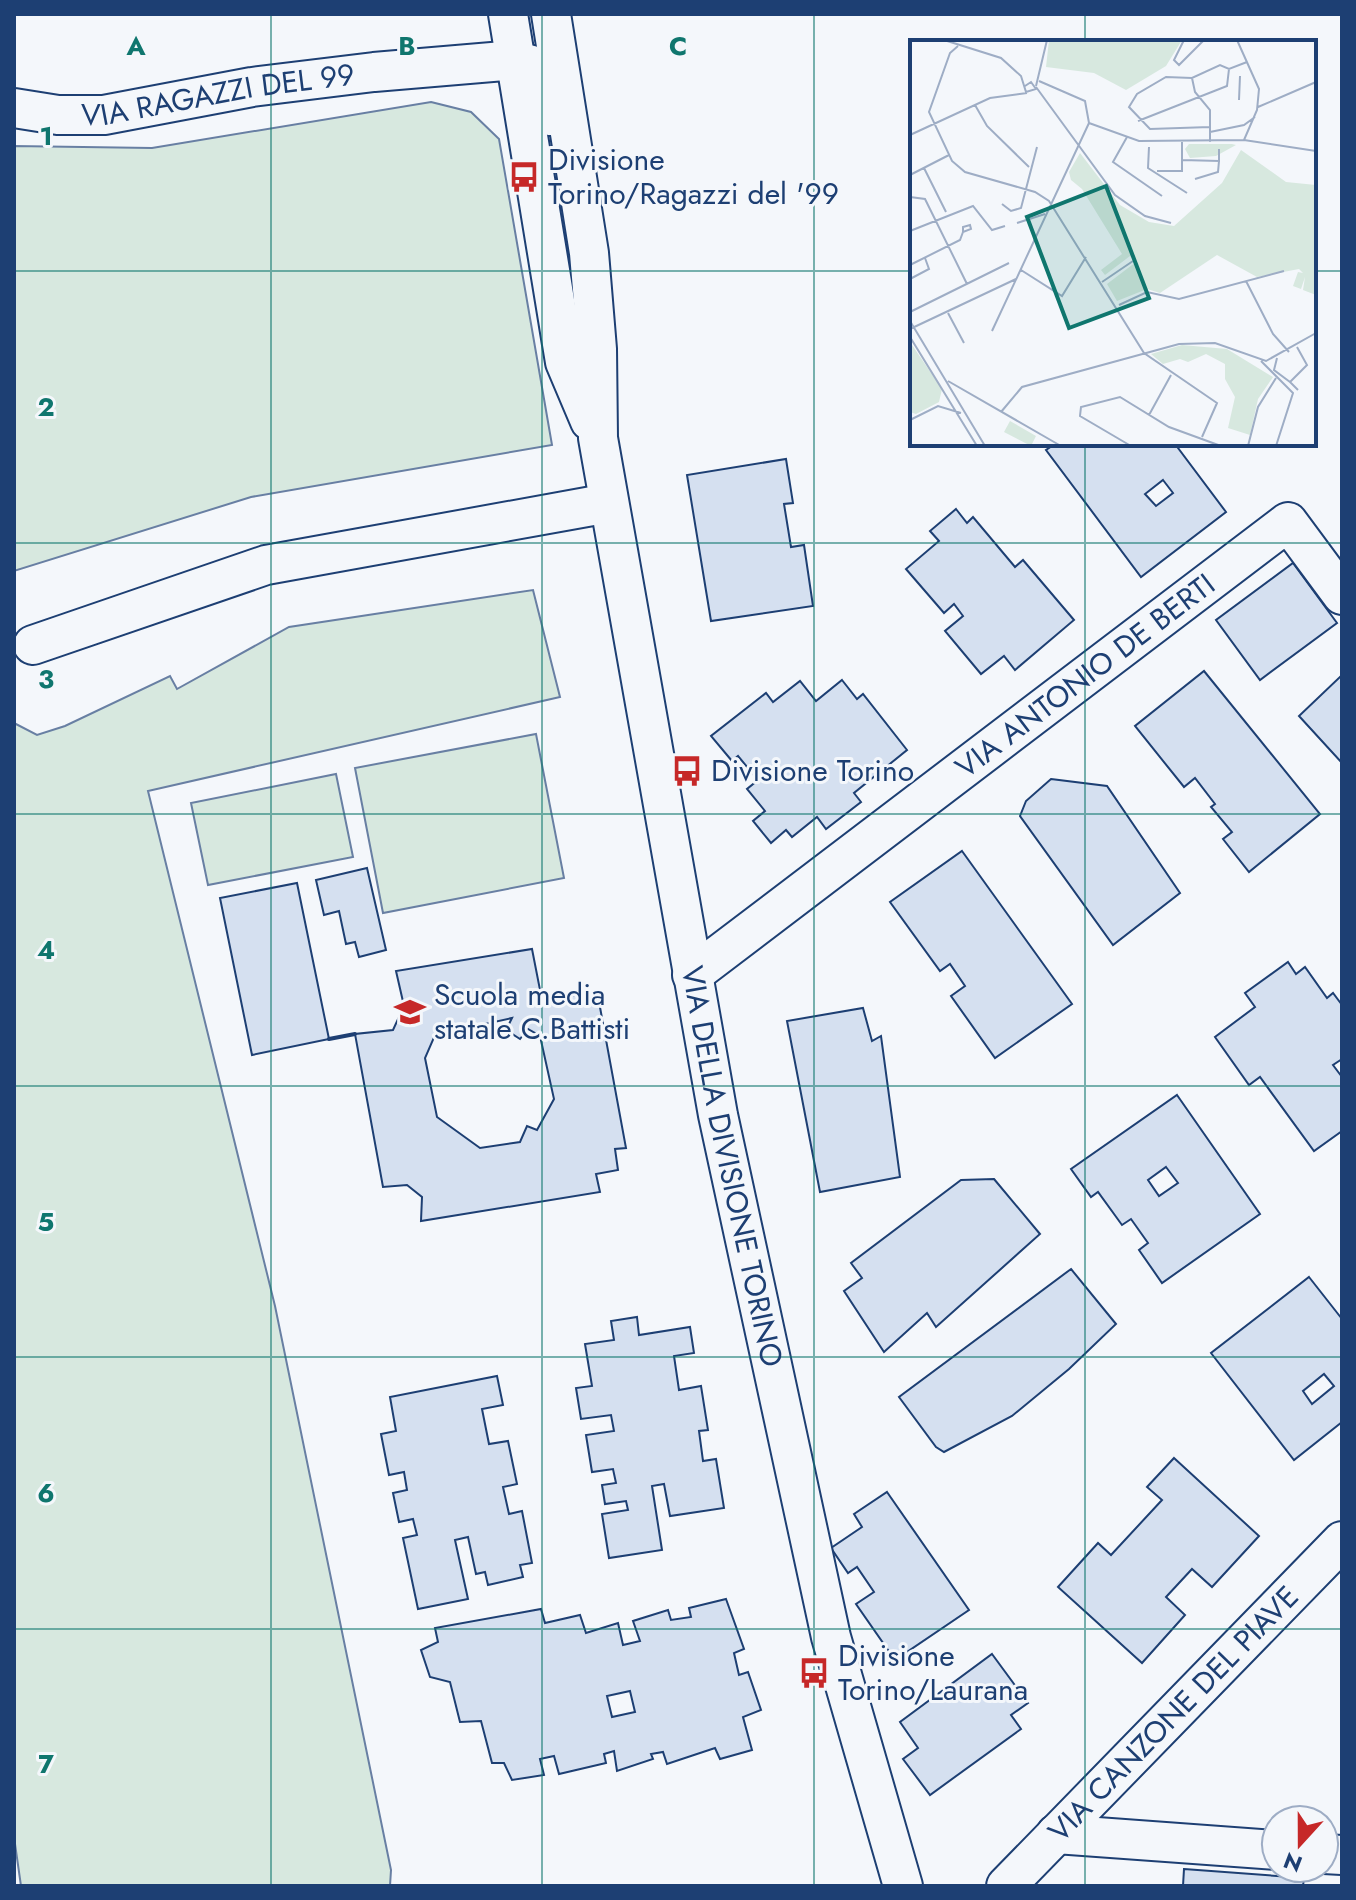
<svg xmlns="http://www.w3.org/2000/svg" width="1356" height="1900" font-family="Jost,sans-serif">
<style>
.green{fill:#d7e8df;stroke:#687fa3;stroke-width:2}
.building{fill:#d5e0f0;stroke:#1d3f73;stroke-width:2;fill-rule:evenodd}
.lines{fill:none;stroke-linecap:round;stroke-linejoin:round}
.minor-casing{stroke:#1d3f73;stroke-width:42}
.minor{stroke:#f4f7fb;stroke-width:38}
.wall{stroke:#1d3f73;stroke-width:4}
.grid{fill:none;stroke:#0f766e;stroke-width:2;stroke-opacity:0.55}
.labels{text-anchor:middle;stroke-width:6;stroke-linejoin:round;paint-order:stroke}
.street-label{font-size:30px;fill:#1d3f73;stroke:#f4f7fb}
.poi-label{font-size:30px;fill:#1d3f73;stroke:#f4f7fb;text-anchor:start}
.inset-road{fill:none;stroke:#9eadc5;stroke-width:2}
.view{fill:#0f766e;fill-opacity:0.15;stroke:#0f766e;stroke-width:4}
.inset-edge{fill:none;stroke:#1d3f73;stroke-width:4}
.grid-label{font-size:26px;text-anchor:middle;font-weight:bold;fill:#0f766e;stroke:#f4f7fb;stroke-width:6;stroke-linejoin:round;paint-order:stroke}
</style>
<rect width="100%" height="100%" fill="#f4f7fb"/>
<!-- green -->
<g class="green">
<polygon points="431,102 471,112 499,139 552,445 251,497 14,571 14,146 152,148"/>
<polygon points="533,590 560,697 148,791 275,1306 391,1870 390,1886 21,1886 14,1837 14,723 37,735 65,726 170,676 177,689 289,627"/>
<polygon points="536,734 564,878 383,913 355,768"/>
<polygon points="336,774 353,857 208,885 191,803"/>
</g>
<!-- building -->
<g class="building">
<path d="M1055 444H1175L1226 512 1141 577 1046 450ZM1163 480 1173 493 1156 506 1145 494Z"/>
<polygon points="786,459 793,503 784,504 791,547 804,545 813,606 711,621 687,475"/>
<polygon points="956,509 967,523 973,517 1015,567 1023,560 1074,620 1015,670 1004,656 981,674 945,631 963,616 954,604 944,613 906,569 939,541 930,531"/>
<polygon points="1293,563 1337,623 1260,680 1216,620"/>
<polygon points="1204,671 1320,814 1249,872 1223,839 1232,832 1211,807 1215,804 1195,778 1184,787 1135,726"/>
<polygon points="1342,675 1342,763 1299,716"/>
<polygon points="842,680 857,699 863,694 907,750 854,793 861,802 826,829 817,817 792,837 786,830 771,843 753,821 765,811 747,789 758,780 738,756 732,761 711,736 766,693 773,702 800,681 816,701"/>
<polygon points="1051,779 1107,786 1180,893 1113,945 1020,816 1026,801"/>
<polygon points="962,851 1072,1004 995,1058 951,996 965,986 950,964 940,971 890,902"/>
<polygon points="367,868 386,950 359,957 355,942 346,944 339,911 324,915 316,880"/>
<polygon points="297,883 329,1039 252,1055 220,898"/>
<path d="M532 949 540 990 554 999 597 991 626 1148 615 1149 618 1170 596 1174 600 1192 421 1221 422 1197 407 1185 383 1187 355 1034 393 1030 404 1006 396 971ZM512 1018 506 1030 520 1039 528 1029 540 1036 554 1099 537 1130 527 1126 520 1142 480 1148 437 1117 425 1058 435 1035Z"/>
<polygon points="1288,962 1296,974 1305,967 1327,998 1333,993 1342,1005 1342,1059 1333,1065 1342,1077 1342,1131 1314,1151 1260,1077 1249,1085 1215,1037 1255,1007 1245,993"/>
<polygon points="863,1008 872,1041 881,1036 900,1177 820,1192 787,1021"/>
<path d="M1177 1095 1260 1214 1162 1283 1139 1250 1148 1243 1131 1219 1122 1225 1098 1192 1091 1197 1071 1169ZM1166 1167 1178 1183 1159 1196 1148 1180Z"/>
<polygon points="994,1179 1040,1234 936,1327 927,1313 884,1352 844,1291 862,1278 851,1263 961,1180"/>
<polygon points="1071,1269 1116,1324 1069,1369 1012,1416 944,1452 936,1447 899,1397"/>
<path d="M1309 1277 1342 1319V1422L1294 1460 1211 1353ZM1324 1374 1334 1386 1312 1404 1303 1391Z"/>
<polygon points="637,1317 639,1335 690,1327 694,1353 674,1356 679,1390 701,1386 708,1430 699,1431 703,1461 716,1459 724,1508 670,1516 664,1484 652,1486 662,1550 609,1558 602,1514 628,1510 626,1501 605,1504 602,1485 616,1483 613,1469 592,1472 586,1435 614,1431 611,1415 581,1419 576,1388 592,1386 585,1344 614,1340 611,1321"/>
<polygon points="497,1376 503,1405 482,1409 489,1444 508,1441 517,1484 503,1487 509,1514 522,1511 532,1563 520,1565 523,1577 488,1585 485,1572 476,1574 468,1537 455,1540 468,1599 418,1609 403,1538 417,1535 413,1519 399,1522 393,1493 407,1490 404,1472 389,1475 381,1434 396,1431 390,1397"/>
<polygon points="1174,1458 1259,1536 1212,1587 1192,1569 1166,1597 1185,1615 1142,1663 1058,1587 1098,1543 1111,1555 1162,1500 1147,1487"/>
<polygon points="887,1492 969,1610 895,1660 856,1604 874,1592 857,1567 848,1573 831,1548 862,1527 854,1514"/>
<path d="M726 1599 744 1649 734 1653 739 1675 748 1672 761 1710 743 1717 752 1750 720 1759 715 1748 667 1764 663 1752 651 1754 653 1759 617 1771 614 1751 604 1754 606 1763 559 1774 554 1756 540 1759 544 1775 512 1780 504 1763H492L481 1721 460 1722 450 1682 430 1677 421 1650 438 1642 435 1628 541 1609 545 1623 580 1615 586 1633 618 1623 623 1645 640 1641 633 1621 668 1610 671 1620 691 1617 689 1608ZM630 1691 635 1712 612 1717 607 1696Z"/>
<polygon points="992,1654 1028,1703 1011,1715 1021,1729 930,1795 903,1759 918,1748 900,1722"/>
<polygon points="1184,1869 1304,1878 1303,1886 1183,1886"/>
</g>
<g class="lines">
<defs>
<g id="minor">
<polyline points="508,14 565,362 590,421"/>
<path id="s1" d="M551 14 589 253 597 349 598 438 718 1115 831 1637 903 1886"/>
<path id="s2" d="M14 108 58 115H104L252 87 374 72 504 61 529 64 539 72 550 116"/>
<polyline points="33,645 266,565 609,503"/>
<path id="s3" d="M692 975 1288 522 1342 595"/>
<polyline points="1056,1834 1276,1850"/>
<polyline points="1324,1854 1342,1855"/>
<path id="s4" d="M1006 1886 1342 1541"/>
</g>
</defs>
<!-- minor casing -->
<use href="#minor" class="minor-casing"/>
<!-- minor -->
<use href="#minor" class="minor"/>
<!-- wall -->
<polyline class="wall" points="329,1039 355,1034"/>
</g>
<!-- grid -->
<path class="grid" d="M271 14V1886M542 14V1886M814 14V1886M1085 14V42M14 271H912M1314 271H1342M1085 444V1886M14 543H1342M14 814H1342M14 1086H1342M14 1357H1342M14 1629H1342"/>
<!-- icons -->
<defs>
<symbol id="bus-bare" viewBox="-9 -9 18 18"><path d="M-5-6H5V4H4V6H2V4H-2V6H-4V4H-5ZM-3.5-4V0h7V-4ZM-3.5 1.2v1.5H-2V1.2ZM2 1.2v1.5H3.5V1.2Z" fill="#c62828" stroke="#f4f7fb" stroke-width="2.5" paint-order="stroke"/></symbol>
<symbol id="school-bare" viewBox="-9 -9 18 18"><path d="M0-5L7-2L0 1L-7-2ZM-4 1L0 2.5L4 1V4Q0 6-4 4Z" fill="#c62828" stroke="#f4f7fb" stroke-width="2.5" paint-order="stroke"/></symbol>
</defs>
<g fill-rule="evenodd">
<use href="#bus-bare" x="502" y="155" width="44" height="44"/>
<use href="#bus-bare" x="665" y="749" width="44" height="44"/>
<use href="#school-bare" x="388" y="990" width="44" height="44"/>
<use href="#bus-bare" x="792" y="1651" width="44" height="44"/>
</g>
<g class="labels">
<!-- street labels -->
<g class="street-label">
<text dy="10" stroke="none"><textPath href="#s2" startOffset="206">VIA RAGAZZI DEL 99</textPath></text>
<text dy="10" stroke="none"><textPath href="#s3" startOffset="494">VIA ANTONIO DE BERTI</textPath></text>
<text dy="10" stroke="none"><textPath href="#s1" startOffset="1168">VIA DELLA DIVISIONE TORINO</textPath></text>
<text dy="10" stroke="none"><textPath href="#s4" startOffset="240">VIA CANZONE DEL PIAVE</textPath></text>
</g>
<!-- poi labels -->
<g class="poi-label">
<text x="548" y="170">Divisione<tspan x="548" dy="34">Torino/Ragazzi del '99</tspan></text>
<text x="711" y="781">Divisione Torino</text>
<text x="434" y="1005">Scuola media<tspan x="434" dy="34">statale C.Battisti</tspan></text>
<text x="838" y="1666">Divisione<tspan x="838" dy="34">Torino/Laurana</tspan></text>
</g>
</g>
<!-- overview -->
<g transform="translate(910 40)">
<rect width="406" height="406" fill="#f4f7fb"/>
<path d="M139 0H272L256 26 216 50 184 33 136 27ZM279 104H322L326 105 306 116 280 118 275 109ZM331 110 376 142 406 145V255L393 250 395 237 391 249 383 246 388 232 393 233 389 229 347 237 307 215 250 253 237 249 207 261 197 244 226 222 220 216 195 235 191 230 212 214 172 149 161 140 159 132 170 113 210 165 239 182 264 186 312 143ZM0 302 32 349 29 362 6 374 0 372ZM272 305 317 309 363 337 348 359 340 395 318 388 325 357 315 339V324L296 314 278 322 270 319 253 324 241 314ZM100 381 126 396 121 406 94 392Z" fill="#d7e8df"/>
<path class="inset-road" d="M34 0 91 18 111 36 116 52 126 49 121 42 115 46M274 0 264 20 269 25 294 0M327 0 349 49 347 70 334 100M48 6 40 13 19 72 42 121 55 132 125 152 139 161 234 313 307 363 292 397M282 38 285 52 300 70V102M129 41 175 61 179 83M126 46 137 0M126 47 205 155 235 176 261 183M329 60 330 36M65 65 77 86 119 127M348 67 406 42M228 81 317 46 319 29M179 83 229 101 334 100 406 111M300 87 240 89 219 67 227 54 256 37 282 38 310 25 319 29 337 22M300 92 334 85 345 77M0 95 80 58 117 53M217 97 203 122 252 156M239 107 238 128 277 153M272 120 309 121V109M14 128 36 172M247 131H272V102M0 135 39 115M285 139 308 132 309 121M0 157 15 159 57 244M92 164 101 171 111 168 127 107M107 183 135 174M60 185 61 189 53 192V187ZM0 191 63 166 82 190 95 186M0 225 50 200 53 192M111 230 152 256 176 217M0 239 19 229 15 218M336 241 363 294 379 312M192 242 223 221M209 265 237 252 269 259 374 231M0 272 99 223M38 273 54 303M0 281 75 406M0 289 106 239M82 291 179 83M0 297 67 406M387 307 397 325 380 342 388 350M367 318 364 330 380 342M351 321 383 353 366 406M38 341 151 406M91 372 112 347 269 304 305 303 356 321 406 293M239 375 261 335M0 380 28 366 51 373M221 406 170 376 171 367 210 357 259 387 311 406M338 406 348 367 366 338"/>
<path class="view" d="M196 146 239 258 159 288 117 177Z"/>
<rect width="406" height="406" class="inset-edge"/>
</g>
<g class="grid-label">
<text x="136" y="55">A</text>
<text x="407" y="55">B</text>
<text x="678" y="55">C</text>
<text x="46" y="145">1</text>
<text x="46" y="416">2</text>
<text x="46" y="688">3</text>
<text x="46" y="959">4</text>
<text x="46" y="1231">5</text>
<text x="46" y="1502">6</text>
<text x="46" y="1773">7</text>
</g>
<!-- border -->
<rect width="1356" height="1900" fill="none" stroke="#1d3f73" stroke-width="32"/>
<!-- north arrow -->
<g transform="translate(1300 1844) rotate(201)"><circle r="38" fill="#f4f7fb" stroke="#9eadc5" stroke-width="2"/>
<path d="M0-6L14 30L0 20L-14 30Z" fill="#c62828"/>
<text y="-12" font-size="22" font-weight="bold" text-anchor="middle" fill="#1d3f73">N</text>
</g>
</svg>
